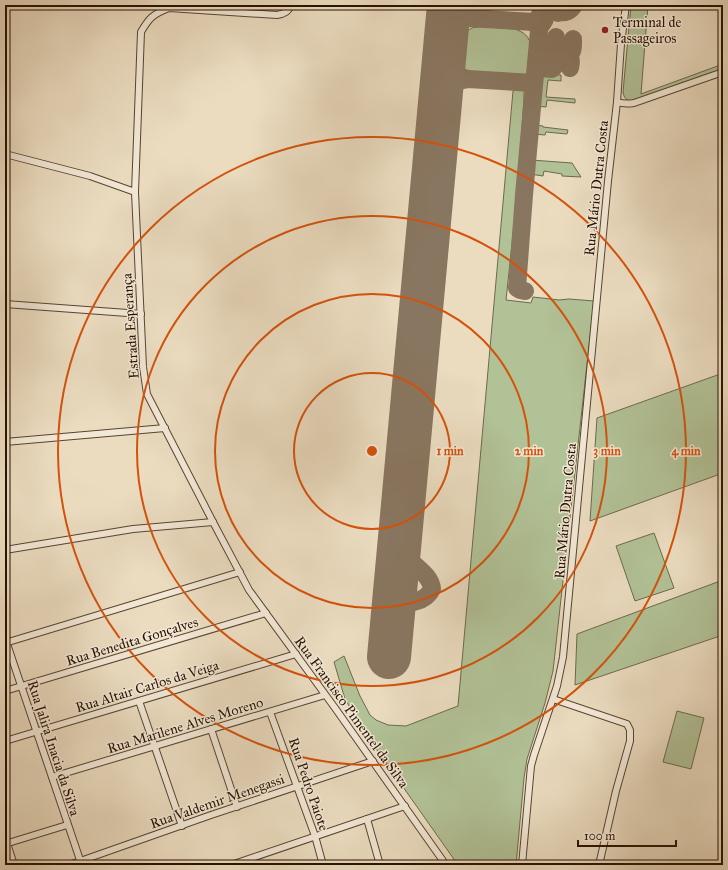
<svg xmlns="http://www.w3.org/2000/svg" width="728" height="870" font-family="'IM FELL Great Primer',serif">
<style>
.green{fill:#b2c297;stroke:#6c6a4c}
.lines{fill:none;stroke-linecap:round;stroke-linejoin:round}
.taxiway{stroke:#897660;stroke-width:18}
.runway{stroke:#897660;stroke-width:44}
.minor-casing{stroke:#584430;stroke-width:8}
.minor{stroke:#f2e8d6;stroke-width:6}
.ring{fill:none;stroke:#d5520b;stroke-width:2}
.poi-dot{fill:#8f2418;stroke:#f2e8d6;stroke-width:1.5}
.labels{text-anchor:middle;stroke-width:3;stroke-linejoin:round;paint-order:stroke}
.poi-label{font-size:14px;fill:#271100;stroke:#f2e8d6;text-anchor:start}
.street-label{font-size:14px;fill:#271100;stroke:#f2e8d6}
.centre{fill:#d5520b;stroke:#f2e8d6;stroke-width:2}
.ring-label{font-size:12px;text-anchor:middle;font-weight:bold;fill:#d5520b;stroke:#f2e8d6;stroke-width:3;stroke-linejoin:round;paint-order:stroke}
</style>
<rect width="100%" height="100%" fill="#ebdcc0"/>
<filter id="stains"><feTurbulence type="fractalNoise" baseFrequency=".005" numOctaves="4"/><feColorMatrix values="0 0 0 0 .2 0 0 0 0 .09 0 0 0 0 .02 0 0 0 .5 -.17"/></filter>
<radialGradient id="worn" r=".72"><stop offset=".6" stop-color="#630" stop-opacity="0"/><stop offset="1" stop-color="#630" stop-opacity=".3"/></radialGradient>
<!-- green -->
<g class="green">
<path d="M631 5H648L641 94 723 64V69L631 101C626 100 624 98 623 92Z"/>
<path d="M485 26C501 27 530 25 531 48 532 56 529 70 529 79L458 73C458 58 456 36 472 28 475 27 481 27 485 26Z"/>
<polygon points="539,74 561,75 561,81 548,80 546,97 575,99 575,103 547,100 546,107 537,106"/>
<polygon points="517,88 520,88 524,90 524,98 517,196 506,300 531,303 533,297 559,300 569,299 594,301 553,671 545,703 527,759 524,778 516,865 458,865 365,733 345,699 334,662 344,656 360,696 370,715 376,720 388,725 406,726 458,706 513,91"/>
<polygon points="534,125 543,126 543,127 568,130 567,134 546,132 545,135 533,134"/>
<polygon points="531,160 572,163 581,177 562,176 562,174 544,171 543,176 530,174"/>
<polygon points="723,373 723,473 590,521 597,418"/>
<polygon points="654,533 674,588 635,601 616,546"/>
<polygon points="723,580 723,635 575,685 577,634"/>
<polygon points="677,711 704,718 691,769 663,762"/>
</g>
<g class="lines">
<!-- taxiway -->
<g class="taxiway">
<path d="M452 5C456 12 463 15 469 18"/>
<path d="M558 13 559 12C565 13 571 11 574 5"/>
<path d="M446 38C450 26 457 19 469 18L534 22 539 19 540 14"/>
<path d="M544 54 568 56C572 59 571 63 570 68"/>
<path d="M568 56C574 52 573 45 573 39"/>
<path d="M443 62C451 73 455 76 468 79"/>
<path d="M536 64 541 68 552 69 554 67C555 62 556 58 551 54L555 52V50L556 37"/>
<polyline points="441,90 454,82 468,79 534,83"/>
<polyline points="525,291 520,290 517,288 524,195 539,31 537,25 534,22 542,24 545,19 544,13 541,8"/>
<path d="M394 601C409 603 424 604 432 589 431 573 409 564 402 551 401 548 400 545 400 542"/>
</g>
<!-- runway -->
<polyline class="runway" points="389,657 449,5"/>
<defs>
<g id="minor">
<path d="M626 5 621 44 617 102C623 104 628 104 634 103L723 72"/>
<polyline points="5,154 90,176 135,192 143,367 147,394 213,522 249,590 335,708 446,865"/>
<path d="M135 192 141 32C149 18 153 14 169 8L277 15C284 14 288 12 291 5"/>
<polyline points="5,304 141,314"/>
<polyline points="5,442 165,428"/>
<polyline points="5,550 133,529 213,522"/>
<polyline points="5,638 81,863"/>
<polyline points="5,643 240,572"/>
<polyline points="5,691 266,613"/>
<polyline points="553,699 627,724 630,730 630,741 616,791 599,865"/>
<polyline points="139,701 182,826"/>
<polyline points="270,712 315,836 323,865"/>
<polyline points="211,729 237,807"/>
<polyline points="5,741 296,654"/>
<polyline points="52,777 325,695"/>
<polyline points="367,819 380,865"/>
<polyline points="5,837 14,865"/>
<polyline points="5,844 67,825"/>
<polyline points="69,865 211,815 373,761"/>
<polyline points="231,865 405,806"/>
<polyline points="522,865 531,766 534,755 557,686 563,657 608,181 617,102"/>
</g>
</defs>
<!-- minor casing -->
<use href="#minor" class="minor-casing"/>
<!-- minor -->
<use href="#minor" class="minor"/>
</g>
<!-- distance rings -->
<g class="ring">
<circle cx="372" cy="451" r="78"/>
<circle cx="372" cy="451" r="157"/>
<circle cx="372" cy="451" r="235"/>
<circle cx="372" cy="451" r="314"/>
</g>
<!-- markers -->
<circle class="poi-dot" cx="605" cy="30" r="4"/>
<g class="labels">
<!-- poi labels -->
<g class="poi-label">
<text x="613" y="27">Terminal de<tspan x="613" dy="16">Passageiros</tspan></text>
</g>
<!-- street labels -->
<g class="street-label">
<text transform="translate(596 188) rotate(-84)" y="5">Rua Mário Dutra Costa</text>
<text transform="translate(130 326) rotate(-94)" y="5">Estrada Esperança</text>
<text transform="translate(565 511) rotate(-85)" y="5">Rua Mário Dutra Costa</text>
<text transform="translate(132 641) rotate(-17)" y="5">Rua Benedita Gonçalves</text>
<text transform="translate(147 686) rotate(-17)" y="5">Rua Altair Carlos da Veiga</text>
<text transform="translate(352 712) rotate(54)" y="5">Rua Francisco Pimentel da Silva</text>
<text transform="translate(185 725) rotate(-17)" y="5">Rua Marilene Alves Moreno</text>
<text transform="translate(54 748) rotate(72)" y="5">Rua Jalira Inacia da Silva</text>
<text transform="translate(309 784) rotate(71)" y="5">Rua Pedro Paiote</text>
<text transform="translate(217 801) rotate(-19)" y="5">Rua Valdemir Menegassi</text>
</g>
</g>
<circle cx="372" cy="451" r="6" class="centre"/>
<g class="ring-label">
<text x="450" y="455">1 min</text>
<text x="529" y="455">2 min</text>
<text x="607" y="455">3 min</text>
<text x="686" y="455">4 min</text>
</g>
<!-- margin -->
<rect width="728" height="870" fill="none" stroke="#ebdcc0" stroke-width="20"/>
<rect x="6" y="6" width="716" height="858" fill="none" stroke="#271100" stroke-width="2"/>
<rect x="10" y="10" width="708" height="850" fill="none" stroke="#271100"/>
<!-- scale -->
<path d="M578 840v6h98v-6" fill="none" stroke="#271100" stroke-width="2"/>
<text x="584" y="840" font-size="12" fill="#271100" stroke="#f2e8d6" stroke-width="3" paint-order="stroke">100 m</text>
<rect width="100%" height="100%" filter="url(#stains)"/>
<rect width="100%" height="100%" fill="url(#worn)"/>
</svg>
